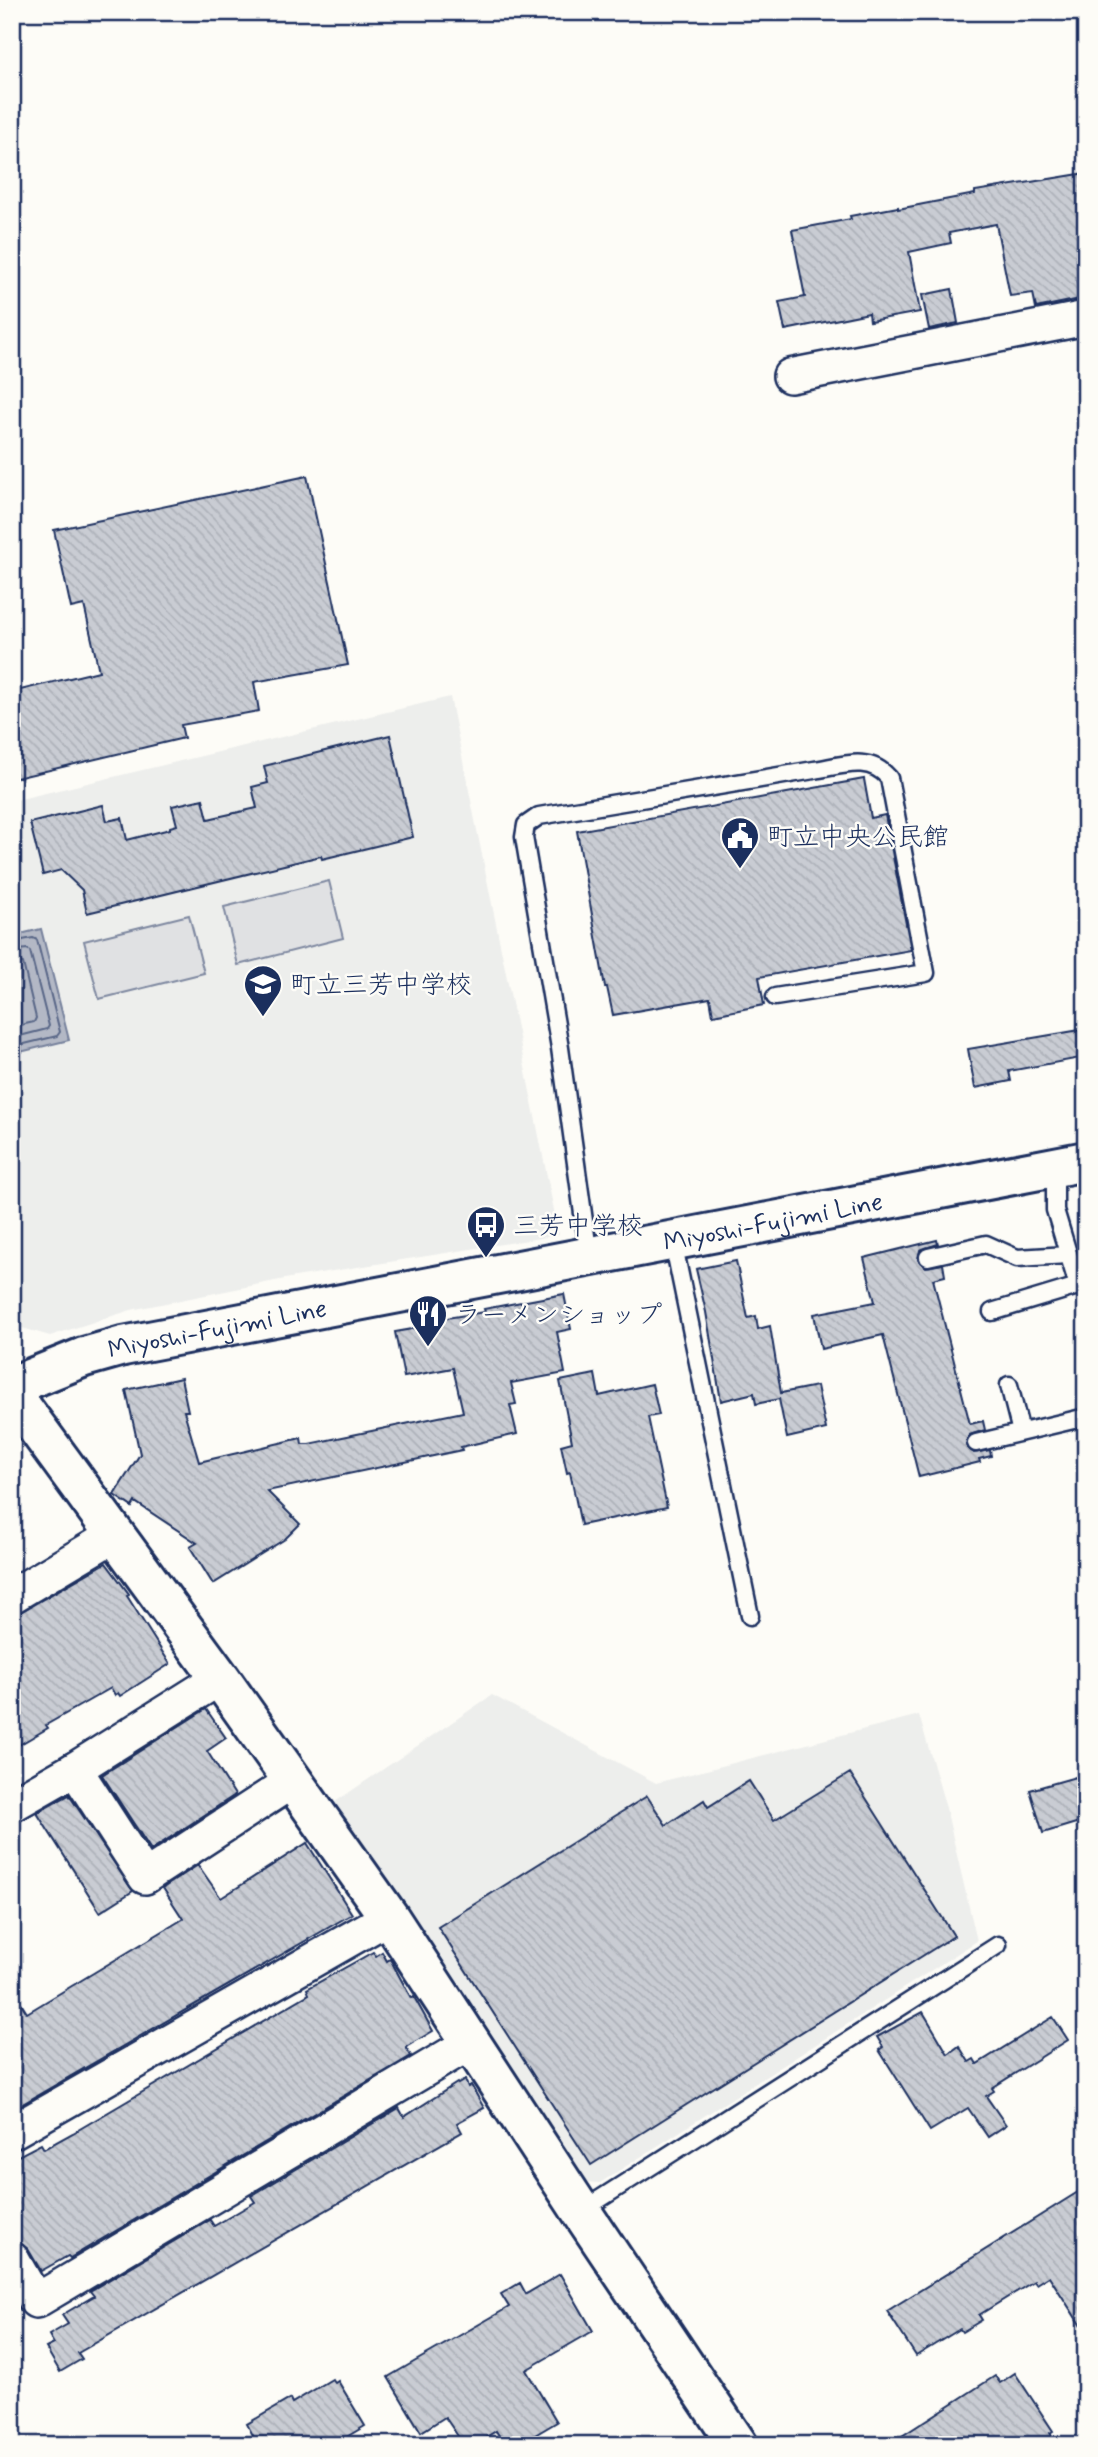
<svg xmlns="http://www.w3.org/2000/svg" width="1098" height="2457" font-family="Mynerve,'Klee One',sans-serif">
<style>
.built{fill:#edeeec}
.garden{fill:#e0e1e3;stroke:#7e88a0;stroke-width:2}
.water{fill:#b3b8c5;stroke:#76819c;stroke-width:2}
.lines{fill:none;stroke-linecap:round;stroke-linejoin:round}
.shore{stroke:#586687;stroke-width:2}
.building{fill:url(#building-back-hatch);stroke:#1b2f5e;stroke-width:2}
.lane-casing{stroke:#1b2f5e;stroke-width:21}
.street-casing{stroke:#1b2f5e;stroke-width:38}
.secondary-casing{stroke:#1b2f5e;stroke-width:44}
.lane{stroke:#fdfcf7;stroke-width:16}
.street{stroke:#fdfcf7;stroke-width:33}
.secondary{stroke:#fdfcf7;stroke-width:38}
.labels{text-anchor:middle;stroke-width:5;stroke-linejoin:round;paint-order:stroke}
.poi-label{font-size:26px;fill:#1b2f5e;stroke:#fdfcf7;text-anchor:start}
.street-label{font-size:26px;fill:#1b2f5e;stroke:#fdfcf7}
</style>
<defs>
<pattern id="building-back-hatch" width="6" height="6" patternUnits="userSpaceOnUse" patternTransform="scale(1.75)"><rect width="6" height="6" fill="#c9ccd3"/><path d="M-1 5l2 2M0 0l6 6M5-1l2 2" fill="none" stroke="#acb0b8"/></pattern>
</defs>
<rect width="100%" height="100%" fill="#fdfcf7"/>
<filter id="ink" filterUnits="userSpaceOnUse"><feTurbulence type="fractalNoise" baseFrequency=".0143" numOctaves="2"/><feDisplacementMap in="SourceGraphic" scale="14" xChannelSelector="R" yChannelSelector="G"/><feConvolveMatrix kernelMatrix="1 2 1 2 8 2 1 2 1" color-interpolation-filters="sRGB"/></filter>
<g filter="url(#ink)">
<!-- built -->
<g class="built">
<polygon points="450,697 559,1235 295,1277 131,1310 50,1336 12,1325 12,801"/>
<polygon points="492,1695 656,1783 919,1715 946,1808 977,1941 600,2183 583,2182 335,1802"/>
</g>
<!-- garden -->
<g class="garden">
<polygon points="329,881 343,938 238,965 224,907"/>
<polygon points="189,915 204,973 99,999 84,941"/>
</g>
<!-- water -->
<polygon class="water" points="41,929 69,1040 12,1054 12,936"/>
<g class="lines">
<!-- shore -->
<g class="shore">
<polyline points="12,942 33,938 37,940 60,1032 57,1036 12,1047"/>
<polyline points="12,951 27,949 30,951 49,1026 47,1029 12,1038"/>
<polyline points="12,962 23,963 36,1018 34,1022 12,1027"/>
</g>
</g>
<!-- building -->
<g class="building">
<polygon points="1086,173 1086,280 1077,281 1080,299 1036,308 1033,293 1010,296 996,224 949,233 951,243 909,252 920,312 870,321 869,313 785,330 779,302 805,297 792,230 851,219 850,216 898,207 898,209 975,194 975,191"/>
<polygon points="952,289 958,323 929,329 922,295"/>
<polygon points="307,476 348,665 254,682 259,711 181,725 184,738 12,779 12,692 99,671 84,605 71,608 54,530"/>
<polygon points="390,735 413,837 322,859 321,856 87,913 82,890 61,870 43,875 30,823 103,805 107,821 122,818 127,840 170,829 170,827 177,825 172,806 203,799 208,819 257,808 252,787 268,783 264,766"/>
<polygon points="864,779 871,818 885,815 911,950 759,977 764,1005 713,1015 710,998 613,1015 607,987 605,987 577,831"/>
<polygon points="1086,1029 1086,1057 1009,1071 1011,1081 975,1088 968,1049"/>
<polygon points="937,1240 938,1244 920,1250 918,1260 926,1267 943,1264 945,1276 933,1279 970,1424 983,1421 985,1430 969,1435 966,1446 974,1453 990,1450 991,1456 979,1459 980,1462 919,1477 883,1335 821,1349 814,1314 875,1302 864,1258"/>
<polygon points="736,1261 748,1318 756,1316 758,1329 770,1326 781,1393 817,1386 826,1429 787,1438 779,1399 756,1404 754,1393 721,1401 706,1312 696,1269"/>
<polygon points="564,1294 571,1329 557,1332 565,1373 511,1383 516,1404 510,1405 517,1434 461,1447 462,1450 267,1491 300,1524 285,1539 213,1584 190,1547 197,1543 135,1502 132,1507 114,1495 140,1454 126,1390 181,1378 188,1411 184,1411 199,1462 301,1438 302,1444 309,1444 463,1412 453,1368 404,1377 395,1332 441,1324 440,1319 485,1312 484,1309"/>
<polygon points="595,1374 599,1396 652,1384 659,1415 648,1417 667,1507 581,1525 570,1472 567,1473 561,1445 572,1442 560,1381"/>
<polygon points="106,1563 129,1594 127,1596 170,1664 120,1696 118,1693 115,1695 111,1688 46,1725 48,1728 12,1749 12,1617"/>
<polygon points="206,1709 226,1738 207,1751 235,1795 151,1850 102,1775"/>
<polygon points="850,1773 954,1936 591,2165 438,1927 647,1796 666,1825 704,1800 708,1807 749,1781 774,1820"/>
<polygon points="1086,1774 1086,1820 1043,1833 1030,1790"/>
<polygon points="69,1795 133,1891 100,1912 37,1813"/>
<polygon points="307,1843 352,1914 12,2110 12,1989 27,2013 183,1919 163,1888 198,1865 221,1898"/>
<polygon points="373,1952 376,1956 382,1952 387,1961 390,1959 411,1998 414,1997 433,2031 406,2047 411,2056 70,2258 68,2256 41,2271 28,2249 16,2241 12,2234 12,2159 41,2144 44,2149 73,2133 309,1994 307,1989"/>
<polygon points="923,2012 948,2054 959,2046 969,2062 974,2059 977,2064 1053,2017 1068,2040 992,2088 994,2091 986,2096 1006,2125 988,2137 968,2108 930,2131 879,2050 883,2047 877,2037"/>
<polygon points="465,2080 468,2087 471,2085 484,2108 457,2123 462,2132 78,2353 82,2359 60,2372 46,2348 54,2344 49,2335 68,2324 62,2315 94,2296 90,2291 210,2220 214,2226 255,2202 251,2196 399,2108 404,2117 457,2083 458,2084"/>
<polygon points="1086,2187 1086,2334 1049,2276 1036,2284 1034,2281 979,2315 982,2320 962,2332 960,2329 916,2356 887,2311"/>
<polygon points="560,2274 593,2331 526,2370 557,2422 518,2445 505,2445 496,2431 474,2445 464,2445 445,2417 421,2432 388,2377 509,2307 501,2294 520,2283 526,2294"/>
<polygon points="1015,2373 1053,2431 1050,2433 1058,2445 888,2445 995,2376 1000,2383"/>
<polygon points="332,2379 335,2383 338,2381 365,2426 333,2445 258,2445 247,2424 290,2399 292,2403"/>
</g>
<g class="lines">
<defs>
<g id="lane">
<polyline points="1055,1167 1055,1210 1078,1286 1086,1285"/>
<polyline points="673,1241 750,1616"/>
<path d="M589 1257 560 1048 524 837 526 825 539 816 814 770C841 766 869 754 889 778L926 973 775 997"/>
<polyline points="928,1257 986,1244 1017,1258 1068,1255"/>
<polyline points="992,1312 1078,1286 1086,1291"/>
<polyline points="1009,1385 1021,1432"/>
<polyline points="976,1443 1086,1417"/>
<polyline points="581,2211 998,1945"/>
</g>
<g id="street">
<polyline points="790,376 1086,318"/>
<polyline points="12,1596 116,1534"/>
<polyline points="75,1769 145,1877 294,1780"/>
<polyline points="12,1805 75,1769 220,1678"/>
<polyline points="12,2132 389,1917"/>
<polyline points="12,2259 36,2301 470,2043"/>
</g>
<g id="secondary">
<path id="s1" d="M12 1386 84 1357 123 1346 1086 1161"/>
<polyline points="12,1394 220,1678 389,1917 581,2211 738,2445"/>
</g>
</defs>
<!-- lane casing -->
<use href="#lane" class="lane-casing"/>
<!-- street casing -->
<use href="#street" class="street-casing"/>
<!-- secondary casing -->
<use href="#secondary" class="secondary-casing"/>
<!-- lane -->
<use href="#lane" class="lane"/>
<!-- street -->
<use href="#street" class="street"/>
<!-- secondary -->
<use href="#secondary" class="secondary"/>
</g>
</g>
<!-- icons -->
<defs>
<symbol id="civic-pin" viewBox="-11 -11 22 30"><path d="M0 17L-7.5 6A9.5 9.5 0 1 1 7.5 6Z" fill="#1b2f5e" stroke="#fdfcf7"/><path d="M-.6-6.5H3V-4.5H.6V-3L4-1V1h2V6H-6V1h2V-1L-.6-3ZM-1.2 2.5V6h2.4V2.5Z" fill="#fff"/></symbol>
<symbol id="school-pin" viewBox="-11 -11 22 30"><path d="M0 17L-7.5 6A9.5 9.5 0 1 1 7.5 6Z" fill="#1b2f5e" stroke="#fdfcf7"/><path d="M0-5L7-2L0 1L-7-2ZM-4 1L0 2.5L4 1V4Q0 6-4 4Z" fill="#fff"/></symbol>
<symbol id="bus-pin" viewBox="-11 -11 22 30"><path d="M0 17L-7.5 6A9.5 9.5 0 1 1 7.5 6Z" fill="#1b2f5e" stroke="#fdfcf7"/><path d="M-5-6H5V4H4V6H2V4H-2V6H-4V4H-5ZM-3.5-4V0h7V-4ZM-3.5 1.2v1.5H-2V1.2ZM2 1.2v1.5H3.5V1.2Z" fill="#fff"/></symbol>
<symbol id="restaurant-pin" viewBox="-11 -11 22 30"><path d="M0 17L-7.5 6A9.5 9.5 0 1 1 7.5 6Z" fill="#1b2f5e" stroke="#fdfcf7"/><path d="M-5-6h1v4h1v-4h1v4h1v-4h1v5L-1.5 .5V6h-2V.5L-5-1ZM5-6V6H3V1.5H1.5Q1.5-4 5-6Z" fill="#fff"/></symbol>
</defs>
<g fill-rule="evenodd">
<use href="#civic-pin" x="718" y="814" width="44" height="60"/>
<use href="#school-pin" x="241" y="962" width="44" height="60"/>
<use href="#bus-pin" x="464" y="1203" width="44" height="60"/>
<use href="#restaurant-pin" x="406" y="1292" width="44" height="60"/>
</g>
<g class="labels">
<!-- poi labels -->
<g class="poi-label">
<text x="767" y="845">町立中央公民館</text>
<text x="290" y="993">町立三芳中学校</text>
<text x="513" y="1234">三芳中学校</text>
<text x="455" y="1323">ラーメンショップ</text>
</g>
<!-- street labels -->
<g class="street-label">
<text dy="9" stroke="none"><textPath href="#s1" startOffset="780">Miyoshi-Fujimi Line</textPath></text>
<text dy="9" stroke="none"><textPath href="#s1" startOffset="214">Miyoshi-Fujimi Line</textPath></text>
</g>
</g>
<!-- margin -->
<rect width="1098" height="2457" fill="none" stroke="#fdfcf7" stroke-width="42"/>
<rect x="21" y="21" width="1056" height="2415" fill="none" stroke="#1b2f5e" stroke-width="2.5" filter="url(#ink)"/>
</svg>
